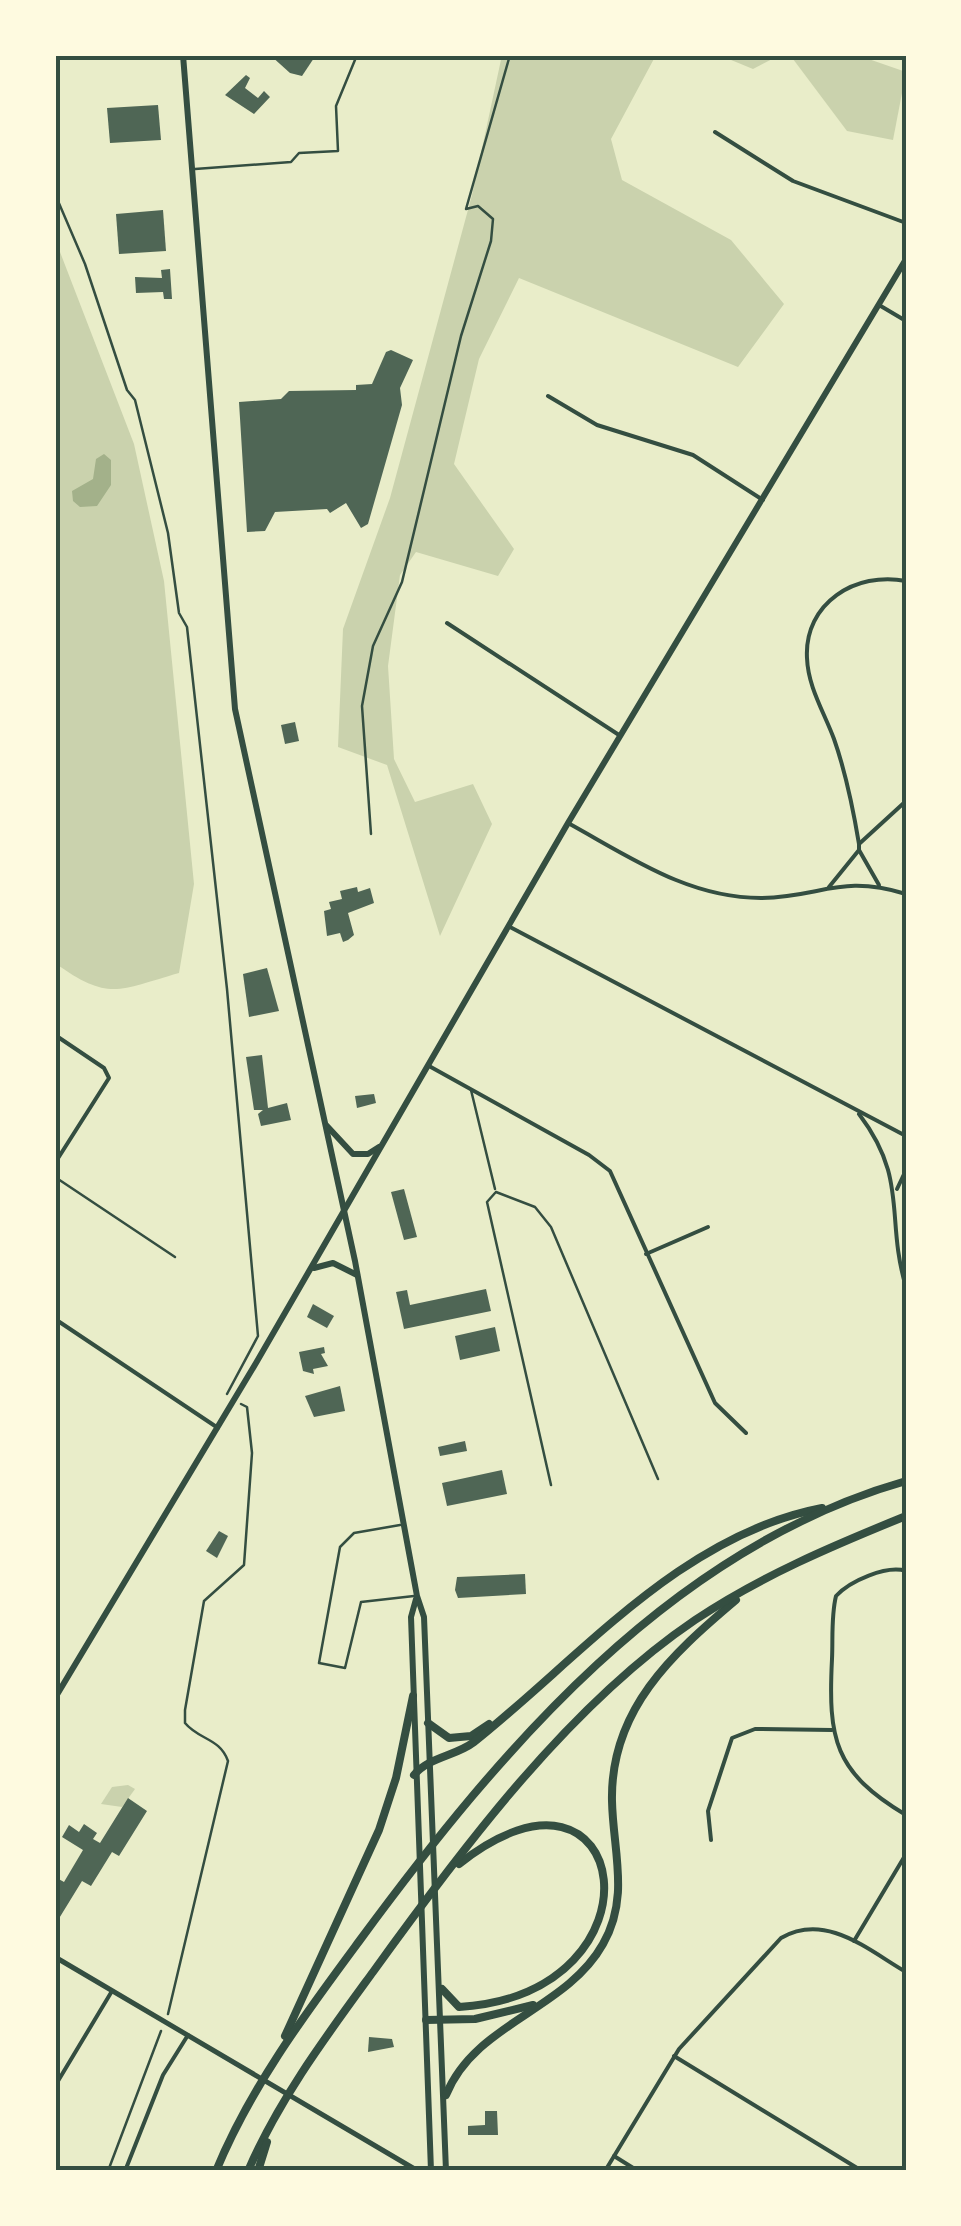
<svg xmlns="http://www.w3.org/2000/svg" width="961" height="2226" font-family="'Zilla Slab',serif">
<style>
.green{fill:#cad2ad}
.water{fill:#a3b18a}
.building{fill:#4f6655}
.lines{fill:none;stroke-linecap:round;stroke-linejoin:round}
.path{stroke:#344e41;stroke-width:2.5}
.service{stroke:#344e41;stroke-width:2.5}
.minor{stroke:#344e41;stroke-width:4}
.tertiary{stroke:#344e41;stroke-width:5}
.secondary{stroke:#344e41;stroke-width:6}
.primary{stroke:#344e41;stroke-width:6}
.motorway{stroke:#344e41;stroke-width:8}
.neatline{fill:none;stroke:#344e41;stroke-width:4}
</style>
<rect width="100%" height="100%" fill="#e9edc9"/>
<!-- green -->
<g class="green">
<polygon points="502,55 656,55 611,139 622,180 731,240 784,304 738,367 519,278 479,359 454,464 514,549 498,576 416,552 400,575 388,666 394,759 415,802 473,784 492,824 440,936 387,765 338,747 343,629 390,498 472,195"/>
<polygon points="719,55 780,55 753,69"/>
<polygon points="790,55 857,55 906,72 893,140 847,131"/>
<path d="M55 239 134 444 164 581 194 884 179 973C119 990 109 1002 55 963Z"/>
<polygon points="128,1785 135,1789 122,1807 101,1804 112,1787"/>
</g>
<!-- water -->
<polygon class="water" points="104,454 111,460 111,485 97,506 80,507 73,501 72,491 93,479 96,459"/>
<!-- building -->
<g class="building">
<polygon points="270,55 316,55 302,76 290,73"/>
<polygon points="246,75 250,78 245,88 258,98 264,91 270,97 254,114 225,95"/>
<polygon points="158,105 161,140 110,143 107,108"/>
<polygon points="163,210 166,251 119,254 116,214"/>
<polygon points="170,269 172,299 164,299 163,292 136,293 135,277 162,278 161,270"/>
<polygon points="391,350 413,360 400,388 402,405 368,524 361,528 346,503 330,513 327,509 275,512 265,531 247,532 239,402 281,399 289,391 356,390 356,385 372,384 386,352"/>
<polygon points="295,722 299,741 285,744 281,725"/>
<polygon points="357,887 358,892 370,888 374,903 348,913 354,935 348,940 343,942 340,933 327,936 324,911 331,909 329,902 342,899 340,891"/>
<polygon points="267,968 279,1011 249,1017 243,974"/>
<polygon points="262,1055 268,1108 287,1103 291,1120 261,1126 258,1114 263,1110 254,1110 246,1057"/>
<polygon points="374,1094 376,1103 357,1108 355,1096"/>
<polygon points="404,1189 417,1237 404,1240 391,1192"/>
<polygon points="486,1289 491,1311 404,1329 396,1292 407,1290 410,1305"/>
<polygon points="313,1304 334,1316 327,1328 307,1317"/>
<polygon points="495,1327 500,1351 460,1360 455,1336"/>
<polygon points="324,1347 325,1353 321,1354 328,1366 313,1369 314,1374 303,1371 299,1352"/>
<polygon points="340,1386 345,1411 314,1417 305,1396"/>
<polygon points="465,1441 467,1451 440,1456 438,1447"/>
<polygon points="502,1470 507,1494 447,1506 442,1483"/>
<polygon points="219,1531 228,1536 217,1558 206,1551"/>
<polygon points="525,1574 526,1594 458,1598 455,1590 457,1577"/>
<polygon points="128,1798 147,1811 119,1856 112,1852 91,1886 82,1881 55,1925 55,1877 64,1882 83,1850 62,1837 69,1825 79,1832 84,1824 97,1833 93,1839 100,1843"/>
<polygon points="369,2037 392,2039 394,2047 368,2052"/>
<polygon points="485,2111 497,2111 498,2135 468,2135 468,2126 485,2125"/>
</g>
<g class="lines">
<!-- path -->
<g class="path">
<polyline points="55,194 85,264 127,390 135,400 168,533 179,613 187,627 227,989 258,1336 227,1394"/>
<polyline points="371,834 362,706 373,646 402,582 461,336 491,241 493,219 478,206 466,209 510,55"/>
<path d="M168 2014 228 1761C220 1738 199 1740 185 1723V1710L204 1601 244 1565 252 1453 247 1407 241 1404"/>
<polyline points="108,2171 161,2031"/>
</g>
<!-- service -->
<g class="service">
<polyline points="195,169 291,162 299,153 338,151 336,106 357,55"/>
<polyline points="471,1090 495,1189"/>
<polyline points="55,1177 175,1257"/>
<polyline points="496,1192 535,1207 551,1227 658,1479"/>
<polyline points="495,1193 487,1202 551,1485"/>
<polyline points="400,1525 354,1533 340,1547 319,1663 345,1668 361,1602 414,1596"/>
</g>
<!-- minor -->
<g class="minor">
<polyline points="715,132 793,181 906,223"/>
<polyline points="879,305 906,321"/>
<polyline points="548,396 597,425 693,455 763,500"/>
<polyline points="447,623 619,735"/>
<path d="M568 823C630 857 688 898 761 898 822 897 840 874 906 894"/>
<polyline points="859,844 906,801"/>
<polyline points="859,850 879,885"/>
<path d="M829 887 859 850V844C853 808 846 773 834 739 824 712 808 687 807 658 804 603 856 571 906 581"/>
<polyline points="510,927 906,1136"/>
<polyline points="55,1035 104,1068 109,1078 55,1163"/>
<polyline points="429,1066 589,1155 610,1171 715,1403 746,1433"/>
<path d="M859 1114C909 1180 885 1217 906 1287"/>
<polyline points="897,1189 906,1170"/>
<polyline points="646,1254 708,1227"/>
<polyline points="55,1319 218,1428"/>
<path d="M906 1571C886 1565 850 1581 836 1596 831 1616 833 1639 832 1659 828 1739 834 1772 906 1815"/>
<polyline points="711,1840 708,1811 732,1738 755,1729 832,1730"/>
<polyline points="854,1941 906,1854"/>
<polyline points="674,2056 862,2171"/>
<polyline points="55,2086 112,1991"/>
<polyline points="614,2156 638,2171"/>
<polyline points="125,2171 163,2075 188,2035"/>
<path d="M605 2171 679 2049 781 1938C826 1912 868 1950 906 1972"/>
</g>
<!-- tertiary -->
<polyline class="tertiary" points="55,1957 418,2171"/>
<!-- secondary -->
<g class="secondary">
<polyline points="327,1126 353,1154 368,1154 379,1147"/>
<polyline points="314,1268 333,1263 357,1275"/>
<polyline points="55,1698 256,1363 568,823 906,259"/>
</g>
<!-- primary -->
<g class="primary">
<polyline points="183,55 235,709 355,1261 417,1596 424,1617 446,2171"/>
<polyline points="416,1599 411,1617 431,2171"/>
</g>
<!-- motorway -->
<g class="motorway">
<polyline points="428,1723 449,1738 471,1736 489,1724"/>
<path d="M414 1775C429 1757 456 1756 474 1742 581 1657 681 1535 822 1508"/>
<path d="M442 1989 459 2007C673 1994 631 1728 459 1864"/>
<polyline points="426,2020 475,2019 533,2005"/>
<polyline points="285,2036 379,1830 396,1778 413,1696"/>
<path d="M446 2095C475 2023 566 2010 603 1944 630 1897 613 1851 612 1801 610 1710 672 1654 736 1600"/>
<path d="M216 2171C251 2086 306 2013 360 1940 500 1750 670 1548 906 1481"/>
<path d="M248 2171C279 2099 327 2035 373 1972 461 1850 569 1705 695 1620 761 1576 832 1546 906 1516"/>
<polyline points="258,2171 267,2142"/>
</g>
</g>
<!-- border -->
<rect width="961" height="2226" fill="none" stroke="#fefae0" stroke-width="115"/>
<rect x="58" y="58" width="846" height="2110" class="neatline"/>
</svg>
